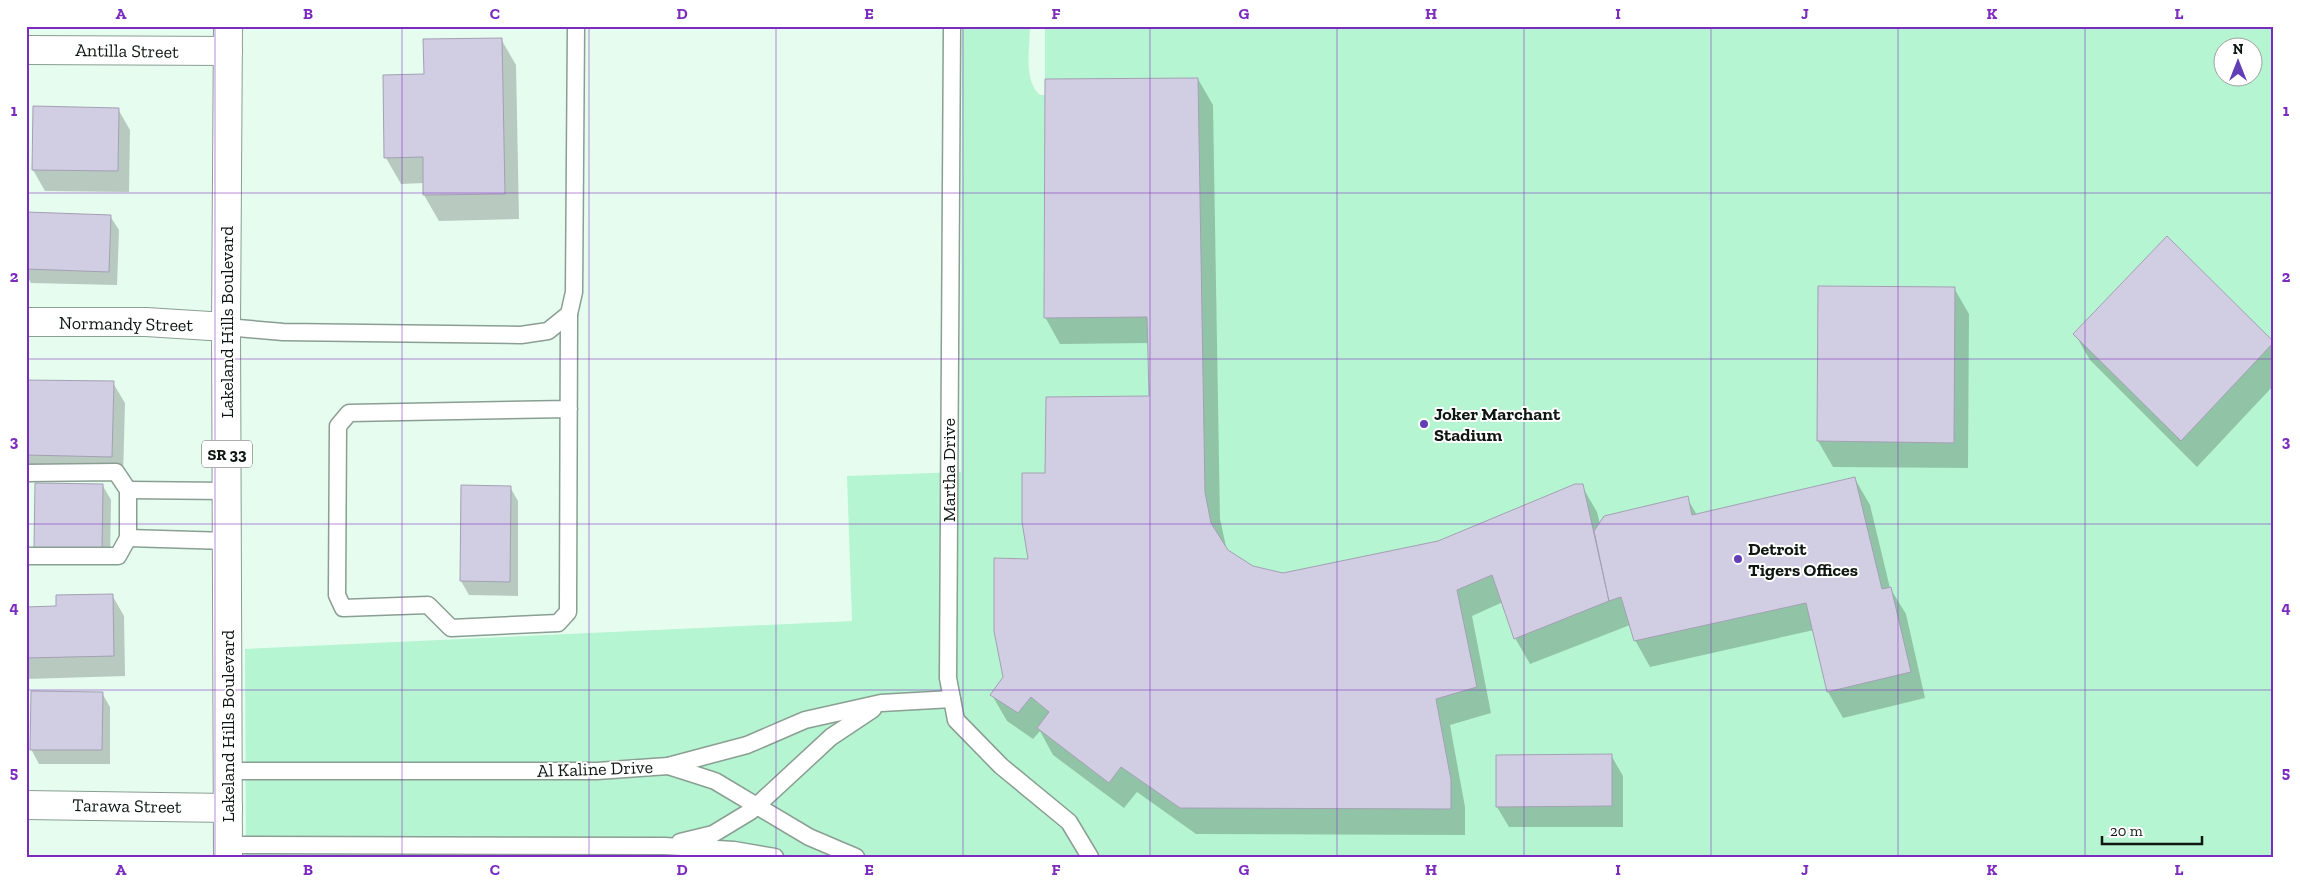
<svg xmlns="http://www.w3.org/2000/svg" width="2300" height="883" font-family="'Zilla Slab',serif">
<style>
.green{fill:#b6f5d1;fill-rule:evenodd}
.shadow{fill:#0003}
.building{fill:#d1cee3;stroke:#a3a0b3}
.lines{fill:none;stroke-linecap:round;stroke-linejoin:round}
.lane-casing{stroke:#8a9e93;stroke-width:19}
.street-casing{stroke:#8a9e93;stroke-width:30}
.primary-casing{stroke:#8a9e93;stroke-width:30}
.lane{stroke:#fff;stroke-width:16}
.street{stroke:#fff;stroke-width:28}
.primary{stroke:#fff;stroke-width:28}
.grid{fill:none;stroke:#7b2cbf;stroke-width:1;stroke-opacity:0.55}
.poi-dot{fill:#633fb7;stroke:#fff;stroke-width:2}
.labels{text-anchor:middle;stroke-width:4;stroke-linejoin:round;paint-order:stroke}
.shield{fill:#fff;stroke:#575d59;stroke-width:1}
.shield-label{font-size:16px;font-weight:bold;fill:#0f1712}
.street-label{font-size:18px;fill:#0f1712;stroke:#fff}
.poi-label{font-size:18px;font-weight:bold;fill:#0f1712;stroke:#fff;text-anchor:start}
.neatline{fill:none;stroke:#7b2cbf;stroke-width:2}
.grid-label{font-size:16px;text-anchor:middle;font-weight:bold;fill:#7b2cbf}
</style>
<rect width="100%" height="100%" fill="#e6fcef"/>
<!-- green -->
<path class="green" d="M962 26H1030C1030 47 1023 81 1040 95H1045V26H2274V857H246L245 649 852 621 847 476 961 472ZM2222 48H2252V78H2222Z"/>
<!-- shadow -->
<g class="shadow">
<polygon points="501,39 516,65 519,219 439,221 424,195 424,183 401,184 386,158 425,76"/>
<polygon points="1198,79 1213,105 1220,519 1227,551 1252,567 1283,574 1438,542 1582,486 1597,512 1600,524 1687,498 1697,515 1855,479 1870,505 1890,588 1906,614 1925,698 1843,718 1828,692 1814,630 1650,667 1635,640 1630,625 1530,664 1515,638 1503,602 1472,616 1491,713 1450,725 1465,807 1465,835 1196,834 1137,792 1124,808 1053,755 1040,731 1033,739 1007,721 992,695 1005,677 1046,475 1150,397 1149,343 1060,344 1045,317"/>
<polygon points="118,109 130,130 129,192 45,191 33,170"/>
<polygon points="26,213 110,216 119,230 117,285 31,283 26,274"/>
<polygon points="2167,238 2274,344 2274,385 2197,467 2090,360 2075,334"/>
<polygon points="1954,288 1969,314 1968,468 1833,467 1818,441"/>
<polygon points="26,381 113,383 125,403 123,477 26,475"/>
<polygon points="103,486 111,500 110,563 44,562"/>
<polygon points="462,486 510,487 518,501 518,596 469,595 461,581"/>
<polygon points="112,595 124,616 125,676 26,679 26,608 57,607"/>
<polygon points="102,693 110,707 110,764 39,764 31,749"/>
<polygon points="1611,755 1623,776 1623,827 1509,827 1497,807"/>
</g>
<!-- building -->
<g class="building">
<polygon points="502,38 505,194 423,195 423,157 384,158 383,75 424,74 423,39"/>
<polygon points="1198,78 1205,492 1211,523 1228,550 1253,566 1283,573 1438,541 1575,484 1583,484 1609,601 1514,639 1492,575 1457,590 1477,687 1436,699 1451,780 1451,809 1180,808 1121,767 1109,783 1037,728 1049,712 1031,697 1018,713 990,695 1003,677 994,631 994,558 1028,559 1022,522 1022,473 1045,473 1046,397 1149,396 1147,317 1044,318 1045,79"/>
<polygon points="33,106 119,108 118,171 32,170"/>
<polygon points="26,212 111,215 109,272 26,269"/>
<polygon points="2167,236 2274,342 2181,441 2073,334"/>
<polygon points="1818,286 1955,287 1954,443 1817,441"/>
<polygon points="26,380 114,381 112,457 26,455"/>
<polygon points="1855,477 1882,589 1891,587 1911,672 1827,692 1806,603 1634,641 1621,597 1609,601 1594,531 1604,516 1688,496 1692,515"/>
<polygon points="35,483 103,484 102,550 34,548"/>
<polygon points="461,485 511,486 510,582 460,581"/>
<polygon points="113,594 114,656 26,658 26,607 56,606 56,595"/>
<polygon points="31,691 103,692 102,750 30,750"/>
<polygon points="1612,754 1612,806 1496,807 1496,755"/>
</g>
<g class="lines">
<defs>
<g id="lane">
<polyline points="952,26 948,678 956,720 1001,766 1069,822 1090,857"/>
<polyline points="569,314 568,612 558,623 451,628 428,605 343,608 337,595 338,426 349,413 569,409"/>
<polyline points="226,327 283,332 521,335 548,331 569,314 574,292 576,26"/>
<polyline points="26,473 116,472 128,490 128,538 118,556 26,556"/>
<polyline points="128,490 227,491"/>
<polyline points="128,538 227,541"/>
<polyline points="668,766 715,781 809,837 856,857"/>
<polyline points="228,771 597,771 668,766 747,745 805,720 881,703 952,699"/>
<polyline points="680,842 713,834 751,811 831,737 873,709"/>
<polyline points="228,845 664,846 734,850 775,857"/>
</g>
<g id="street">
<polyline points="26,50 228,51"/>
<polyline points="26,322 146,322 226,327"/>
<polyline points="26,805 228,808"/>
</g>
<polyline id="primary" points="228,26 226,327 228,857"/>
</defs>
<!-- lane casing -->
<use href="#lane" class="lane-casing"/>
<!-- street casing -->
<use href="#street" class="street-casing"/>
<!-- primary casing -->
<use href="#primary" class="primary-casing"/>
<!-- lane -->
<use href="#lane" class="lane"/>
<!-- street -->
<use href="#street" class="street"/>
<!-- primary -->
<use href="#primary" class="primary"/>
</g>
<!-- grid -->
<path class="grid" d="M215 26V857M402 26V857M589 26V857M776 26V857M963 26V857M1150 26V857M1337 26V857M1524 26V857M1711 26V857M1898 26V857M2085 26V857M26 193H2274M26 359H2274M26 524H2274M26 690H2274"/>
<!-- markers -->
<g class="poi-dot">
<circle cx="1424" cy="424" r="5"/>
<circle cx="1738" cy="559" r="5"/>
</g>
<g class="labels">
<!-- shield labels -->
<rect class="shield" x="202" y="440.5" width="50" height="27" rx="4"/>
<g class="shield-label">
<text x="227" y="460">SR 33</text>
</g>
<!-- street labels -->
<g class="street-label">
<text transform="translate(127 51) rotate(1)" y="6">Antilla Street</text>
<text transform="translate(227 322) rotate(-90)" y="6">Lakeland Hills Boulevard</text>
<text transform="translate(126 324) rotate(1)" y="6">Normandy Street</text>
<text transform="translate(949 470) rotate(-90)" y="6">Martha Drive</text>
<text transform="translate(228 726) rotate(-90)" y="6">Lakeland Hills Boulevard</text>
<text transform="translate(595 769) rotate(-2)" y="6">Al Kaline Drive</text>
<text transform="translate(127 806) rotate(1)" y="6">Tarawa Street</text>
</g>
<!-- poi labels -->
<g class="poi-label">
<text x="1434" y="420">Joker Marchant<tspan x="1434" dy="21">Stadium</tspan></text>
<text x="1748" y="555">Detroit<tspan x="1748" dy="21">Tigers Offices</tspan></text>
</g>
</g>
<!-- border -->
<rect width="2300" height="883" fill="none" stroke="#ffffff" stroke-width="55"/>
<!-- north arrow -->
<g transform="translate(2238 62)"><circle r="24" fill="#ffffff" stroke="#9fa2a0"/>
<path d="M0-4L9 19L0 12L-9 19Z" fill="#633fb7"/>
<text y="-8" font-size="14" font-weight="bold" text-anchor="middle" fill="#0f1712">N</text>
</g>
<!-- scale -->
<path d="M2102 836v8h100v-8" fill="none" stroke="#0f1712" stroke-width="2.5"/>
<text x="2110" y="836" font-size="15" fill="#0f1712" stroke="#ffffff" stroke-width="4" paint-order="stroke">20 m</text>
<rect x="28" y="28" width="2244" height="828" class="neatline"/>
<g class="grid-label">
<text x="121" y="19">A</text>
<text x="308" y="19">B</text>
<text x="495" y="19">C</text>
<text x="682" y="19">D</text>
<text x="869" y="19">E</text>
<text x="1056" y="19">F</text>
<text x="1244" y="19">G</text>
<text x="1431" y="19">H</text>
<text x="1618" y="19">I</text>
<text x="1805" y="19">J</text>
<text x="1992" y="19">K</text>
<text x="2179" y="19">L</text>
<text x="14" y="116">1</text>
<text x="2286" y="116">1</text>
<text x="14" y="282">2</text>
<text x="2286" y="282">2</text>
<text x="14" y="447">3</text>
<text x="2286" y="447">3</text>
<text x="14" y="613">4</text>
<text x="2286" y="613">4</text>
<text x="14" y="778">5</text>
<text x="2286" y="778">5</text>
<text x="121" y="875">A</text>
<text x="308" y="875">B</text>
<text x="495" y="875">C</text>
<text x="682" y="875">D</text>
<text x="869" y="875">E</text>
<text x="1056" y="875">F</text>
<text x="1244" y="875">G</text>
<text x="1431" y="875">H</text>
<text x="1618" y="875">I</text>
<text x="1805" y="875">J</text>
<text x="1992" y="875">K</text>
<text x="2179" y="875">L</text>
</g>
</svg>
